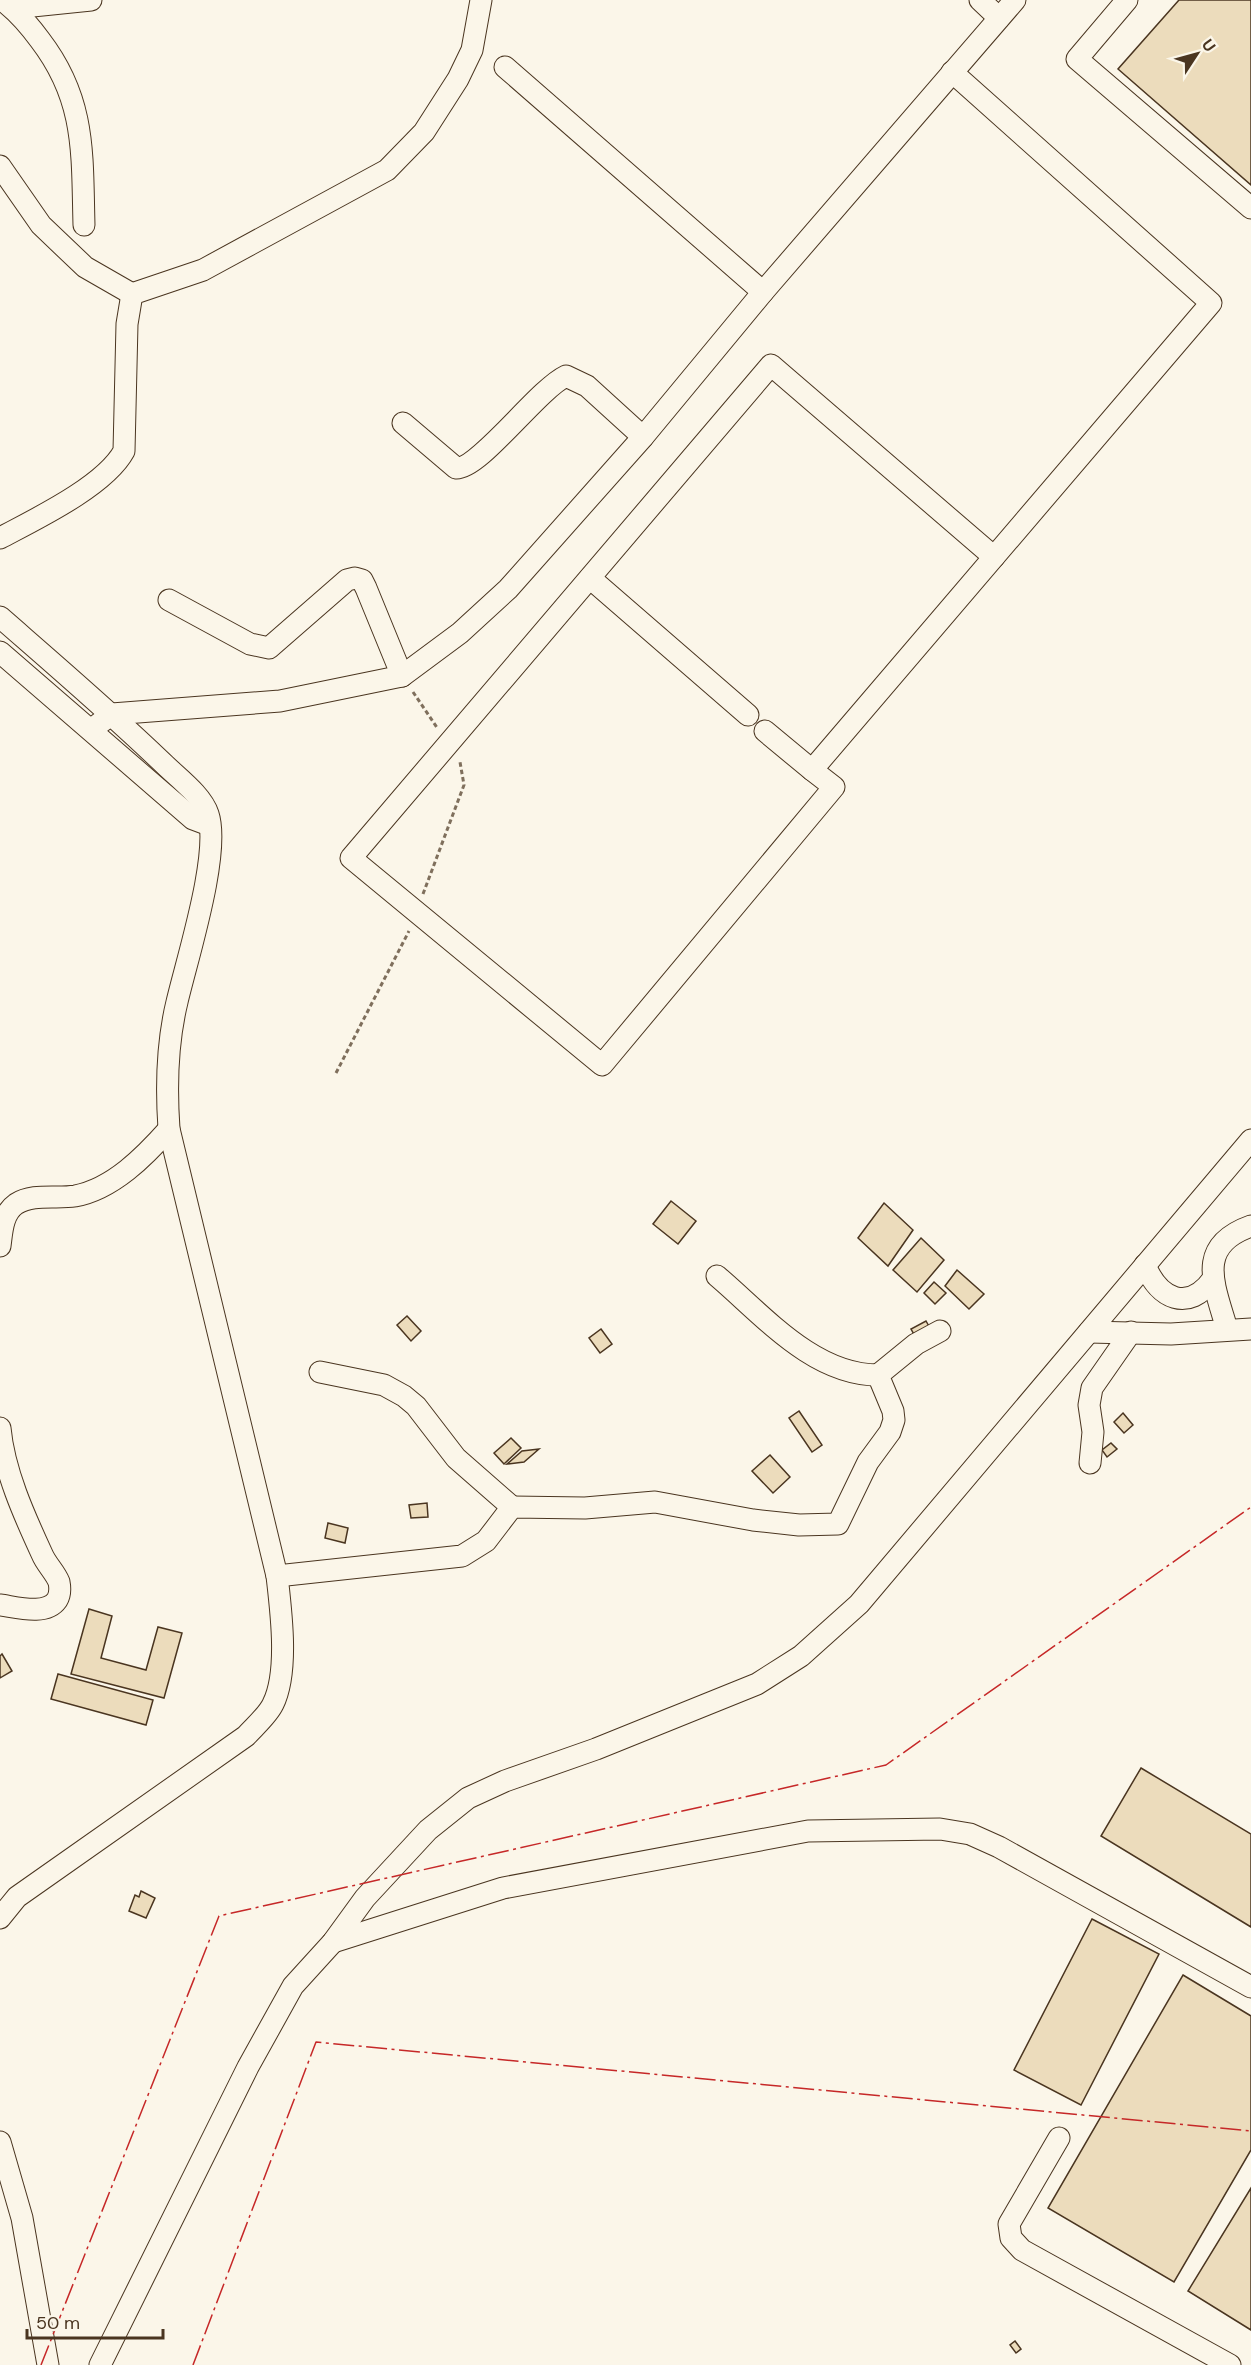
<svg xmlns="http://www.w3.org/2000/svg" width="1251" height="2365" font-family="'DM Sans',sans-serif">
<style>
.building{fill:#ecdcbc;stroke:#4a3520;stroke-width:1.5}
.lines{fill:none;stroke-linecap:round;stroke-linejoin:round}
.minor-casing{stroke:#4a3520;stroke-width:23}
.path{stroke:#7f6f5c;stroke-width:3;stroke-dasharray:4.5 3;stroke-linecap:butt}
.minor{stroke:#fbf6e9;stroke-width:21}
.power{stroke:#c62828;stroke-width:1.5;stroke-dasharray:21 4.5 3 4.5;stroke-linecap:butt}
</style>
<rect width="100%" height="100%" fill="#fbf6e9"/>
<!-- building -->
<g class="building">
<polygon points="1179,0 1251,0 1251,185 1118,69"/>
<polygon points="671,1201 696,1221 678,1244 653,1224"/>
<polygon points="884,1203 913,1230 888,1266 858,1238"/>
<polygon points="921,1238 944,1260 917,1292 893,1270"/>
<polygon points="957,1270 984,1294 969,1309 945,1286"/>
<polygon points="934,1282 946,1293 935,1304 924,1293"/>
<polygon points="407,1316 421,1331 411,1341 397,1325"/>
<polygon points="926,1321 930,1328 915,1336 911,1329"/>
<polygon points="601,1329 612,1344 600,1353 589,1338"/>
<polygon points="799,1411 822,1445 812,1452 789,1418"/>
<polygon points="1123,1413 1133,1425 1124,1433 1114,1422"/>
<polygon points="511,1438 521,1448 504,1464 494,1453"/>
<polygon points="1111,1443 1117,1449 1107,1457 1102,1450"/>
<polygon points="539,1449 524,1462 507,1464 522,1451"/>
<polygon points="770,1455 790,1477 773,1493 752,1471"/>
<polygon points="427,1503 428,1517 411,1518 409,1505"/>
<polygon points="328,1523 348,1528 345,1543 325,1538"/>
<polygon points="89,1609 112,1616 101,1658 146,1670 158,1627 182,1633 164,1698 71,1674"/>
<polygon points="2,1654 12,1671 0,1678 0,1656"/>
<polygon points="58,1674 153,1700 146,1725 51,1699"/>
<polygon points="1141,1768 1251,1834 1251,1927 1101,1836"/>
<polygon points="141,1891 155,1898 146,1918 129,1911 135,1895 139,1897"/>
<polygon points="1092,1919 1159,1954 1081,2105 1014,2070"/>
<polygon points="1183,1975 1251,2016 1251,2150 1174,2282 1048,2208"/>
<polygon points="1251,2188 1251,2330 1188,2291"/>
<polygon points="1015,2341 1021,2349 1016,2353 1010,2345"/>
</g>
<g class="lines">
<defs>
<g id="minor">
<path d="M2 0C17 11 29 25 40 40 86 100 82 153 84 225"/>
<polyline points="980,0 999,18"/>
<polyline points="1127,0 1077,59 1251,208"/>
<polyline points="13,8 91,0"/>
<polyline points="505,67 763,292"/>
<polyline points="0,166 41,225 85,267 132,294"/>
<path d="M403 423 456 468C479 470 537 390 566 376L587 386 643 437"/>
<path d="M0 538C36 519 105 486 124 451L127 324 132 294 203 270 387 170 424 132 458 79 472 50 481 0"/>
<polyline points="590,578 748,715"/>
<polyline points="169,600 250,644 269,648 347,580 355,578 362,580 366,588 402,676"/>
<path d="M0 617C55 665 110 712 163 763 177 777 202 795 208 814 221 853 187 959 177 1002 167 1043 166 1086 169 1129L277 1576C281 1611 289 1672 273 1704 268 1715 255 1726 246 1736L17 1897 0 1918"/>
<polyline points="0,652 193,819 209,825"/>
<polyline points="92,729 112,714 280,701 402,676 460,633 508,589 643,437 763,292 1015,0"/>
<polyline points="765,731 812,770 1211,303 952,72"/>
<polyline points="812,770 834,787 602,1065 351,858 771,365 994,557"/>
<path d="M0 1246C2 1232 2 1214 16 1204 33 1193 56 1199 75 1196 113 1189 145 1156 169 1129"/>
<path d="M1145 1265C1159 1299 1188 1313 1213 1279"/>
<path d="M717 1276C763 1315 813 1375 878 1375"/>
<path d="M1227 1329C1214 1284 1195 1246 1251 1226"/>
<polyline points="1089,1332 1171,1334 1251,1329"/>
<polyline points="320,1372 384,1385 404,1396 416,1406 456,1458 512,1507"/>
<path d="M0 1428C4 1471 24 1515 42 1554 46 1564 55 1572 59 1582 60 1587 60 1595 57 1600 46 1616 16 1607 0 1605"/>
<polyline points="1090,1463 1093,1432 1089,1405 1092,1388 1131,1332"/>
<polyline points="277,1576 462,1556 486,1541 512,1507 585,1508 655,1502 753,1520 799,1525 838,1524 868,1462 890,1432 894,1420 893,1411 878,1375 916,1344 940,1331"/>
<polyline points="333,1942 503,1888 808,1831 940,1829 970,1834 999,1847 1251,1987"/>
<polyline points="1059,2138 1009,2224 1011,2238 1022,2250 1230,2365"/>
<polyline points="0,2142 22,2218 48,2365"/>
<polyline points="100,2365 248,2067 293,1986 333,1942 365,1898 428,1830 468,1798 505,1781 596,1749 757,1684 801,1656 859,1604 1251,1140"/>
</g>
</defs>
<!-- minor casing -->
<use href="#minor" class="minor-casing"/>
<!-- path -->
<g class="path">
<polyline points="413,692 438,729"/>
<polyline points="423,894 464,785 460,762"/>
<polyline points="336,1073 409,931"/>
</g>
<!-- minor -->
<use href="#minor" class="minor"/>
<!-- power -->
<g class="power">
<polyline points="41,2365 219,1916 886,1765 1251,1507"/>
<polyline points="193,2365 316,2042 1251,2131"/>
</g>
</g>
<!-- north arrow -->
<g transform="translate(1197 54) rotate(54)" stroke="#fbf6e9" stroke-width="4.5" paint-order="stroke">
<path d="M0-4.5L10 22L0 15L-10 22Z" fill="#4a3520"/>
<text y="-9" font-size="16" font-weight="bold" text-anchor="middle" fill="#4a3520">U</text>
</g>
<!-- scale -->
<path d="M27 2329v9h136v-9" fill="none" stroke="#4a3520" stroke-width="3"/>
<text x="36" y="2329" font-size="18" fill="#4a3520" stroke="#fbf6e9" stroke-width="4.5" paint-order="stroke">50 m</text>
</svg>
